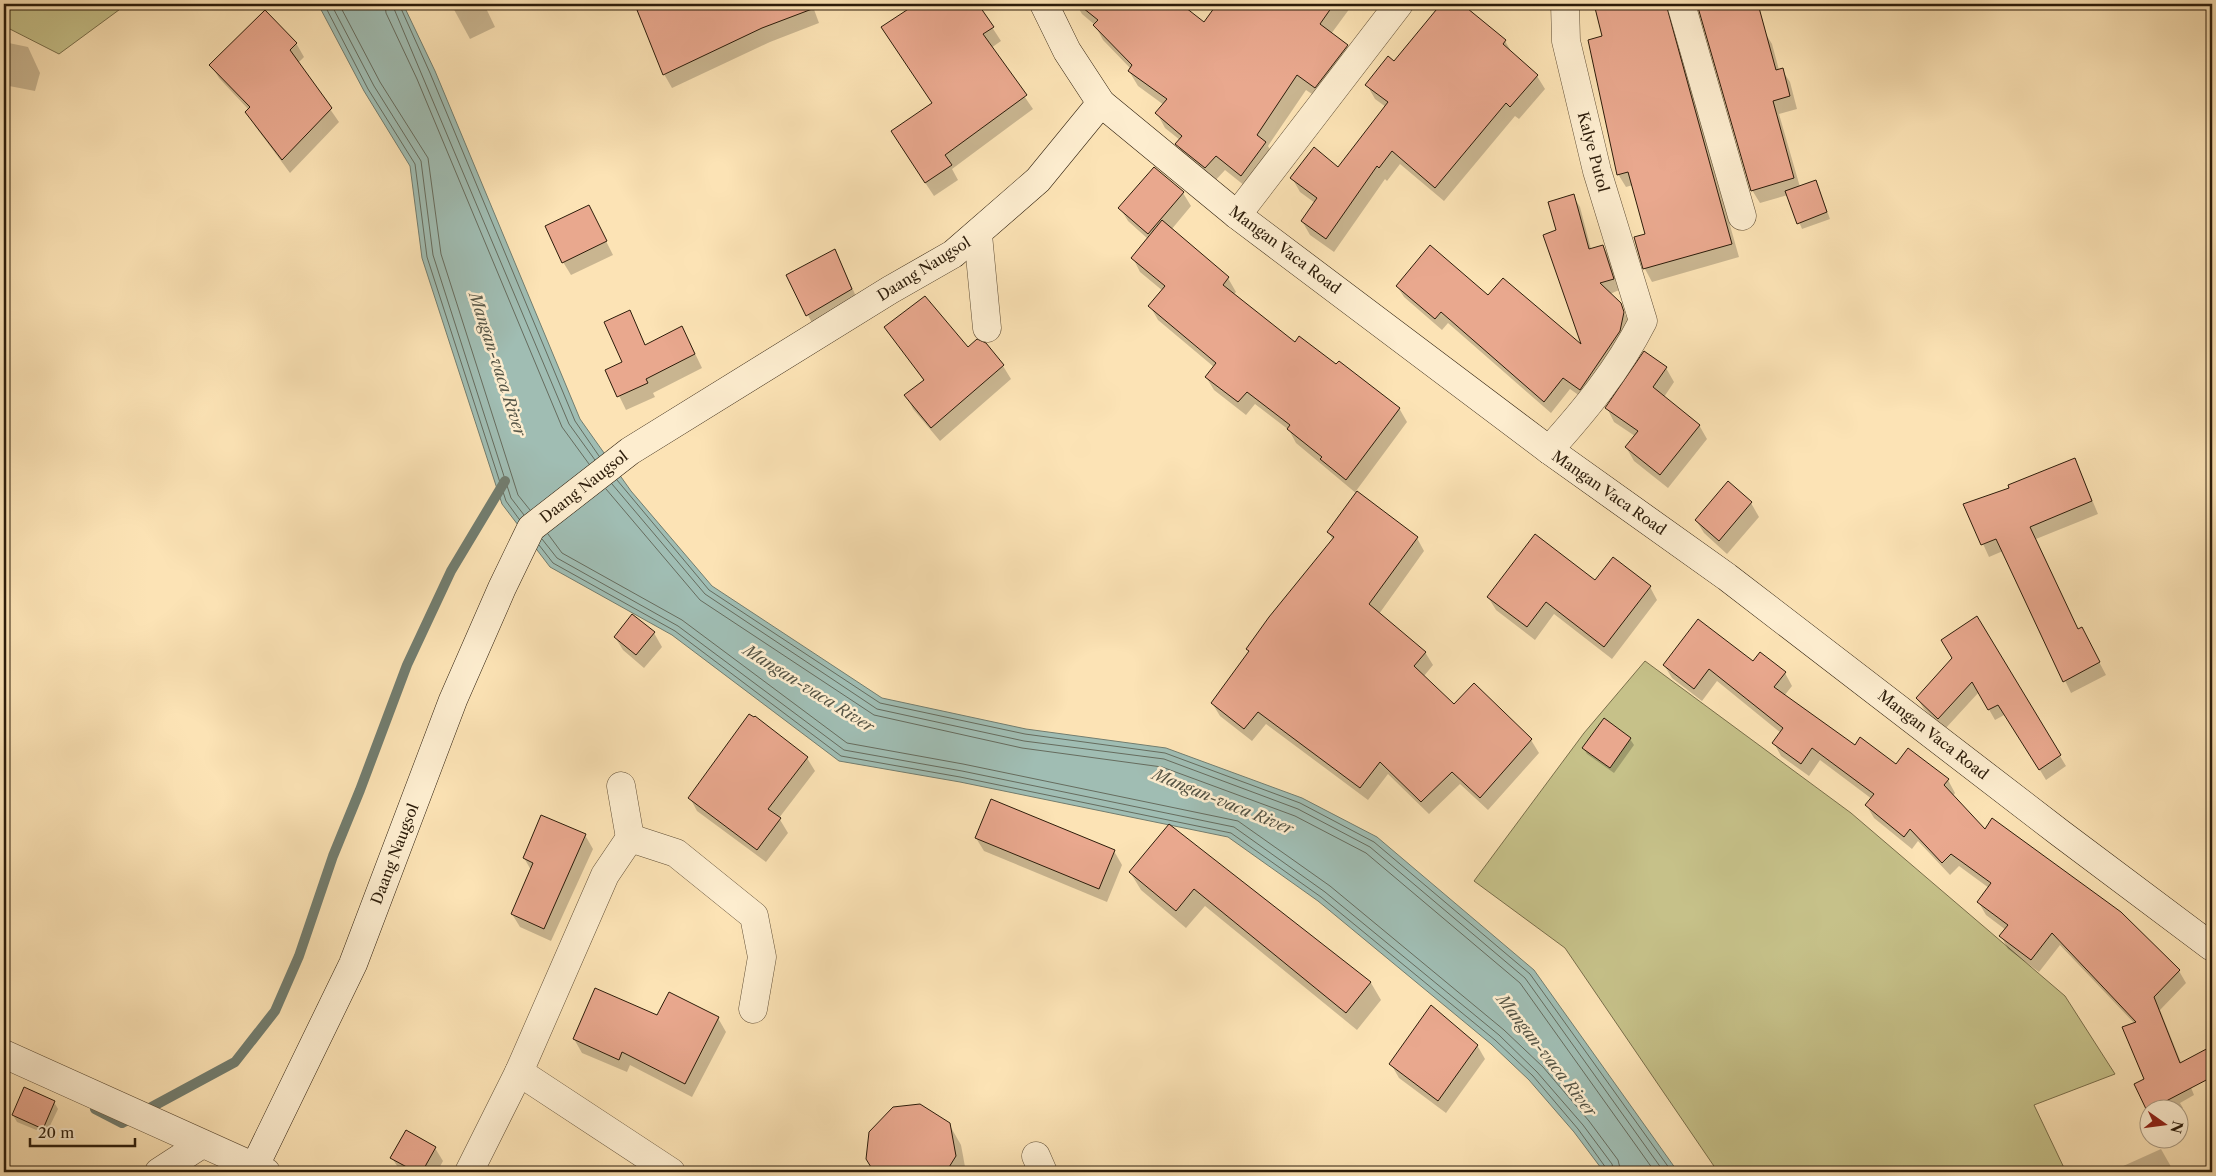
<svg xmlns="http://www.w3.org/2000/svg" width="2216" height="1176" font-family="'Libre Caslon Text',serif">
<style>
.green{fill:#c6c189;stroke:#796e4a}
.water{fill:#a0bdb3;stroke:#727d6f}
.shadow{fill:#0003}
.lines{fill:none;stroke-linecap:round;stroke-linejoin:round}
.shore{stroke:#666c5e;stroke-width:1}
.stream{stroke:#727d6f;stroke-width:10}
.building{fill:#e9a88e;stroke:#2c1c0a}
.minor-casing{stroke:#604e35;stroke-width:29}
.secondary-casing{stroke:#2c1c0a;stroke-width:29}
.minor{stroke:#fdedcf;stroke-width:28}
.secondary{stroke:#fdedcf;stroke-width:28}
.labels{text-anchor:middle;stroke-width:5;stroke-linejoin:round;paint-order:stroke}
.street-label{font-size:15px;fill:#2c1c0a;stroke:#fdedcf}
.water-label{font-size:16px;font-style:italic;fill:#555445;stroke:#fdedcf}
</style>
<rect width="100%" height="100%" fill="#fce3b5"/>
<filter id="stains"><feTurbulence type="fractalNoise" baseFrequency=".004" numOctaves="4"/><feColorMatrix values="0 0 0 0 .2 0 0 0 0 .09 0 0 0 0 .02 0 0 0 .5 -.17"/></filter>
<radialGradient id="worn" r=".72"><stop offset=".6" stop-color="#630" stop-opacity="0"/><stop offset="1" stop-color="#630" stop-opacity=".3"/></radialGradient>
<!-- green -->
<g class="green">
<polygon points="4,4 127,4 59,54 4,26"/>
<polygon points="1645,661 1851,813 2065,996 2115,1074 2034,1105 2066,1172 1718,1172 1565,948 1474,881 1584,733"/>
</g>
<!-- water -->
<polygon class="water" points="318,4 403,4 435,71 580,419 631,491 712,586 882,698 1026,729 1166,748 1302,798 1377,837 1534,970 1678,1172 1604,1172 1574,1132 1529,1080 1491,1044 1318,901 1228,837 960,782 839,761 672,635 550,567 502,504 422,258 410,166 364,91"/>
<!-- shadow -->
<g class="shadow">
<polygon points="451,4 484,4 495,27 470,39"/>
<polygon points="663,4 812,4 819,23 770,42 672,88 664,74 639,11"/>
<polygon points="918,4 977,4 1001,41 991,48 1033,109 952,169 958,180 934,196 900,145 933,104 883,27"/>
<polygon points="1076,4 1179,4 1204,24 1219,4 1353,4 1331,34 1347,46 1355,61 1324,102 1306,90 1268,146 1274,157 1250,190 1225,170 1214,182 1185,159 1177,144 1180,140 1165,128 1157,113 1164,105 1138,86 1129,71 1131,69 1103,40 1095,25 1082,14"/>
<polygon points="1443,4 1460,4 1505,41 1512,53 1537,76 1545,89 1519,119 1515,116 1444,201 1400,164 1387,181 1385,179 1334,252 1310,235 1302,221 1315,203 1300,192 1292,178 1338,169 1386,107 1375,99 1367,85 1394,62"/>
<polygon points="1595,4 1682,4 1670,14 1739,257 1652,282 1645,269 1635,238 1647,235 1633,185 1626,187 1618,174 1604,37"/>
<polygon points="1725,4 1757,4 1764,31 1772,44 1779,70 1782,70 1790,82 1797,109 1779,114 1800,187 1816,181 1830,219 1802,229 1788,195 1760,203 1752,190 1735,39"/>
<polygon points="4,42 28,47 40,73 35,91 4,85"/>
<polygon points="296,43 304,57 298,63 339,122 290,173 255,126 247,112 249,110 219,78 211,65"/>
<polygon points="1183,193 1191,206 1171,230 1228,278 1236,292 1233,295 1295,344 1336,366 1399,408 1407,422 1356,491 1417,538 1424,551 1379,614 1425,652 1433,665 1424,676 1454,706 1474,685 1531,740 1539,753 1488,810 1460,784 1429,814 1388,774 1368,800 1266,724 1252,741 1220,716 1212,703 1250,653 1248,649 1333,540 1328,532 1357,494 1296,443 1289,430 1255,404 1246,415 1214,390 1206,377 1214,367 1158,320 1150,306 1163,291 1140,272 1133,258 1148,239 1128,221 1120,208"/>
<polygon points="1573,196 1580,207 1591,249 1603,246 1610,258 1619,290 1610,294 1620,304 1630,324 1587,401 1570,389 1551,413 1448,323 1442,330 1404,297 1397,286 1488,297 1583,348 1557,231"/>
<polygon points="589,207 613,255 571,275 563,262"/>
<polygon points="835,250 859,303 815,329 788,276"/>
<polygon points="629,312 646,346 689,341 702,368 653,393 655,397 626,410 607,371 624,363"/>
<polygon points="886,327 968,348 1003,366 1011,379 940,441 913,409 906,395 924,381"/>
<polygon points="1644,353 1666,368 1674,382 1664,397 1699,425 1707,439 1668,488 1634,461 1626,447 1635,436 1614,422 1607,408"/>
<polygon points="2075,459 2098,514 2036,539 2078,630 2088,641 2106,675 2071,693 2003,551 1989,557 1965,504 2011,488"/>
<polygon points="1751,503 1759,517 1727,554 1704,533 1696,520"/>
<polygon points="1595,582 1650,587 1657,600 1612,659 1554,614 1535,640 1496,610 1488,597"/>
<polygon points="1977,618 2066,766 2046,780 2006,714 1995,720 1979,692 1945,729 1924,709 1917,698 1954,659"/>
<polygon points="654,633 662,647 644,668 623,650 615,637"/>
<polygon points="1753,663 1785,673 1792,686 1784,696 1855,746 1897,766 1948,780 1955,793 1953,796 1985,830 2179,971 2186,983 2160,1010 2194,1095 2180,1103 2183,1108 2178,1111 2178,1108 2148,1108 2148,1111 2135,1085 2146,1079 2135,1024 2060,945 2039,972 2008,949 2001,936 2006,930 1986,915 1979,903 1989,888 1959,866 1950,875 1918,841 1912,849 1874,818 1867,806 1872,799 1820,760 1809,776 1781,756 1774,743 1781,733 1717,681 1702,701 1672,678 1664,665"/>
<polygon points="1630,739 1634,745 1614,773 1587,754 1583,748"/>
<polygon points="807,758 815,771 779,818 788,833 766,862 697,811 690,798"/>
<polygon points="1169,825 1371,983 1381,1000 1357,1030 1205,906 1186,928 1141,890 1130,872"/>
<polygon points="585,835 593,849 551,941 520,927 512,914 531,870 524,858"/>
<polygon points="976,838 1114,851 1122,865 1107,902 984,851"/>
<polygon points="658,1017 718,1018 726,1032 692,1097 630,1065 627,1072 582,1053 574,1039"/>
<polygon points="1477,1045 1485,1059 1446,1113 1399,1078 1391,1064"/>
<polygon points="54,1102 58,1109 46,1134 17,1122 13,1115"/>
<polygon points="949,1124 961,1145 966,1172 875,1172 867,1159"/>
<polygon points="435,1148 443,1161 437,1172 401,1172 392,1158"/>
<polygon points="2161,1149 2174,1172 2110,1172"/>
</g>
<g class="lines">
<!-- shore -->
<g class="shore">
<polyline points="324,4 368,89 415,164 427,257 506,501 519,519"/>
<polyline points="331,4 374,86 421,161 433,255 511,498 524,515"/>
<polyline points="339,4 380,82 428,158 441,254 518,495 530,510"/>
<polyline points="385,4 386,13 417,79 562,427 589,464"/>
<polyline points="392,4 569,424 595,460"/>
<polyline points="399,4 430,73 575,421 599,456"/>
<polyline points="617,480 709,590 880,703 1025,734 1165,753 1300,803 1374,842 1530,974 1672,1172"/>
<polyline points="612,484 705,594 877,709 1024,741 1164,759 1298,809 1370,847 1525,978 1664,1172"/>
<polyline points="606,489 700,600 874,715 1022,748 1162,767 1295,816 1366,853 1520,983 1655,1172"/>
<polyline points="548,534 562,553 682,620 847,743 963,764 1238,821 1330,886 1504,1030 1543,1067 1589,1121 1618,1160 1621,1172"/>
<polyline points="542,539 557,558 678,626 844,750 962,771 1234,827 1325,892 1499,1035 1537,1072 1583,1125 1612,1164 1614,1172"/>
<polyline points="539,545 553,563 675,631 841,756 960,777 1231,833 1321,897 1495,1040 1533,1076 1578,1129 1606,1168 1607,1172"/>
</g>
<!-- stream -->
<polyline class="stream" points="95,1109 122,1123 235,1062 275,1011 299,956 333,856 360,790 407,665 451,571 505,481"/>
</g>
<!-- building -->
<g class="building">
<polygon points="658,4 819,4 820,6 762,28 663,75 637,10"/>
<polygon points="916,4 978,4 994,27 983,34 1027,95 945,155 952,165 925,183 891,131 932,103 881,27"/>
<polygon points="1078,4 1181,4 1204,22 1217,4 1334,4 1320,24 1348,45 1315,88 1297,75 1257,135 1266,142 1241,176 1216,156 1205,168 1175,144 1182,136 1155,113 1167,99 1128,71 1132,65 1093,25 1098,20"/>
<polygon points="1441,4 1462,4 1506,40 1503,44 1538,75 1510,107 1506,103 1435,188 1392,151 1379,168 1377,166 1326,239 1301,221 1317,198 1290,178 1314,147 1338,167 1388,102 1365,85 1388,56 1394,61"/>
<polygon points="1594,4 1666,4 1732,244 1643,269 1634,237 1645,234 1628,172 1617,175 1588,40 1602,36"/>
<polygon points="1697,4 1758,4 1776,70 1783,68 1790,96 1773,101 1794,178 1751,191"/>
<polygon points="265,10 297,43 290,50 332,108 282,160 245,112 250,107 209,65"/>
<polygon points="1154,167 1184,192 1148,234 1118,208"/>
<polygon points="1816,180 1827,212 1797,224 1785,191"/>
<polygon points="1574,194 1589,249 1603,245 1614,279 1600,283 1621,303 1624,312 1620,331 1580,390 1563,378 1544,402 1441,312 1435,319 1396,286 1430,245 1488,295 1503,278 1581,344 1543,235 1556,230 1548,202"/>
<polygon points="589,205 607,241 562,263 545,226"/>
<polygon points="1162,220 1229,277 1223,285 1295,342 1299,336 1336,364 1339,361 1400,408 1346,480 1320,459 1322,457 1287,429 1290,425 1247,392 1238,402 1205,377 1216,363 1148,306 1165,286 1131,258"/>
<polygon points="835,249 852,289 806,316 786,275"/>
<polygon points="925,296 968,347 977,339 986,343 1004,365 931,428 904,395 924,380 884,327"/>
<polygon points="630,310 645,345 682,326 695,354 646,379 648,383 617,397 605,370 622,362 604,322"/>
<polygon points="1644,351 1667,367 1653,387 1700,425 1660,475 1625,447 1638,431 1605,408"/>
<polygon points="2075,458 2092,501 2030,527 2078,629 2082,627 2100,662 2063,682 1996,539 1981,545 1963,504 2009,488 2008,485"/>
<polygon points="1728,481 1752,502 1719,541 1695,520"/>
<polygon points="1357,491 1418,537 1369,604 1426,652 1414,666 1454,704 1474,683 1532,739 1480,798 1452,772 1421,802 1380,762 1360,788 1258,712 1244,729 1211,703 1249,651 1246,649 1269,617 1334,537 1327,532"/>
<polygon points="1535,534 1595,580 1613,557 1651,586 1604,647 1546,602 1527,627 1487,597"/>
<polygon points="632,614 655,632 636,655 614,637"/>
<polygon points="1977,616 2061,755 2039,770 1998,705 1988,710 1972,682 1938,719 1916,698 1952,658 1941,640"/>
<polygon points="1698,619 1753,661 1760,652 1786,672 1774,687 1855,745 1860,737 1896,764 1908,748 1949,779 1944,785 1985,829 1992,818 2121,912 2180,970 2154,997 2180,1063 2212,1046 2212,1077 2147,1111 2134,1084 2144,1079 2122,1027 2136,1022 2052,933 2031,960 1999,936 2008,925 1977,902 1991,883 1951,854 1942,863 1910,829 1904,837 1865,805 1874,794 1812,748 1801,764 1772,743 1783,728 1709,669 1694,689 1663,665"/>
<polygon points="749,714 754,717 755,716 808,757 768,809 781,818 757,850 688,798"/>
<polygon points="1604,718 1631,738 1610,768 1582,748"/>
<polygon points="991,799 1115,850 1099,889 975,838"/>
<polygon points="541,815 586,834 544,929 511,914 533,863 523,858"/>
<polygon points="1169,824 1371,982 1346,1013 1194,889 1176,911 1129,872"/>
<polygon points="595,988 657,1015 669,992 719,1017 685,1084 622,1052 619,1060 573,1039"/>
<polygon points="1431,1005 1478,1045 1438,1101 1389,1064"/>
<polygon points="24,1087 55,1101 43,1129 12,1115"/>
<polygon points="920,1104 950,1123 956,1156 946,1172 874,1172 866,1159 869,1132 893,1107"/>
<polygon points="406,1130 436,1147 422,1172 416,1172 390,1158"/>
</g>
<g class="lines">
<defs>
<g id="minor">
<polyline points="1681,4 1742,216"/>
<polyline points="1237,215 1399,4"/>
<polyline points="978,235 987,328"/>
<path d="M1549 450C1585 410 1618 370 1643 321L1597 171 1566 41 1565 4"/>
<polyline points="621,786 630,838"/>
<polyline points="4,1054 266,1172"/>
<polyline points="519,1072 671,1172"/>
<polyline points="1036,1156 1043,1172"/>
<polyline points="159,1172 202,1144"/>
<polyline points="469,1172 519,1072 605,875 630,838 676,853 754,916 762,957 753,1009"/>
</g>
<g id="secondary">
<polyline points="1044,4 1067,51 1101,103 1237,215 1549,450 1727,577 2060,833 2212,947"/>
<polyline points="252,1172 353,964 453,700 502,588 531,528 630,451 890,290 953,254 1038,180 1101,103"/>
</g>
</defs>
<!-- minor casing -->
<use href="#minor" class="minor-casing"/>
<!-- secondary casing -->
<use href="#secondary" class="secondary-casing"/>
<!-- minor -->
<use href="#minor" class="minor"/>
<!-- secondary -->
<use href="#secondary" class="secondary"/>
</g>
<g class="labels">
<!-- street labels -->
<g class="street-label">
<text transform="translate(1593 152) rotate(75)" y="5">Kalye Putol</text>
<text transform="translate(1285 250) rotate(37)" y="5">Mangan Vaca Road</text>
<text transform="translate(924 269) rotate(-32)" y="5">Daang Naugsol</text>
<text transform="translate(584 487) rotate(-38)" y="5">Daang Naugsol</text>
<text transform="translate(1609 493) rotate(35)" y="5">Mangan Vaca Road</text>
<text transform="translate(1933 735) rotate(38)" y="5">Mangan Vaca Road</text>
<text transform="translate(395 854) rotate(-69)" y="5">Daang Naugsol</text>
</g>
<!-- water labels -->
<g class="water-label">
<text transform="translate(498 364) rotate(72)" y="6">Mangan-vaca River</text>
<text transform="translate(809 688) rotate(32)" y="6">Mangan-vaca River</text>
<text transform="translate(1223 801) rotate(22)" y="6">Mangan-vaca River</text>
<text transform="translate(1547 1055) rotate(52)" y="6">Mangan-vaca River</text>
</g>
</g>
<!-- margin -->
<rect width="2216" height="1176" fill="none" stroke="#fce3b5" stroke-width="20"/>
<rect x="5" y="5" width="2206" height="1166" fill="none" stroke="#2c1c0a" stroke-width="2.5"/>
<rect x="10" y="10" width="2196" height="1156" fill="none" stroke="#2c1c0a"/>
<!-- north arrow -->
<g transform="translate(2164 1124) rotate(104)"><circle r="24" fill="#fdedcf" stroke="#a99980"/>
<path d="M0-4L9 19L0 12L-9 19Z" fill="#8f2418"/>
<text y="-8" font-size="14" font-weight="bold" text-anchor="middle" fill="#2c1c0a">N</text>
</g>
<!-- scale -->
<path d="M30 1138v8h105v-8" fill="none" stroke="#2c1c0a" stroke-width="2.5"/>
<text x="38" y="1138" font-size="15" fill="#2c1c0a" stroke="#fdedcf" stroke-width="4" paint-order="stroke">20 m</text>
<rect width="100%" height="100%" filter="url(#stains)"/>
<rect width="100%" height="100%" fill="url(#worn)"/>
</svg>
